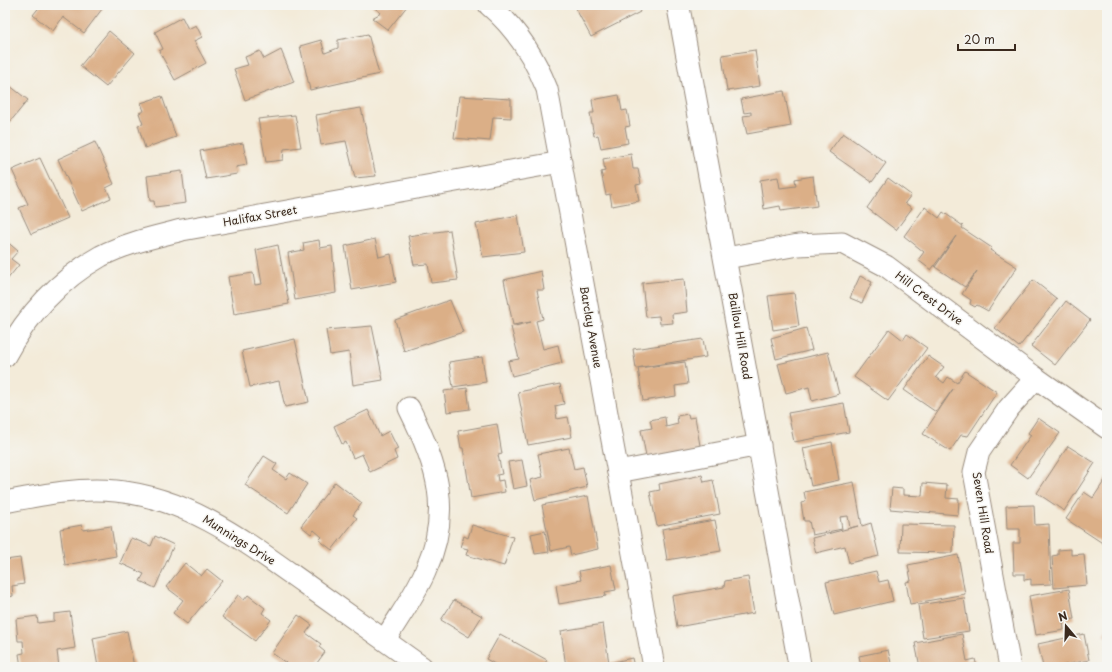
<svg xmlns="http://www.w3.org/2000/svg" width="1112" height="672" font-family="'Playpen Sans',sans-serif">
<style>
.building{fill:#dbaf87}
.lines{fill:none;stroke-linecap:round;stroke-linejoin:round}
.street-casing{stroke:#978a7c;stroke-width:23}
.secondary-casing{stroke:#978a7c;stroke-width:24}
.street{stroke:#fff;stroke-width:21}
.secondary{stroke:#fff;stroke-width:22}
.labels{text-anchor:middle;stroke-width:3;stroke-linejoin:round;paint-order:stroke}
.street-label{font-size:11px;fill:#3b2a1e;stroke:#f6f6f2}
</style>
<rect width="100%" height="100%" fill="#f6f6f2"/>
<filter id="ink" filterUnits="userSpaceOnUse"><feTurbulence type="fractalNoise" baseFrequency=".025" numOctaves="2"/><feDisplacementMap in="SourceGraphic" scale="8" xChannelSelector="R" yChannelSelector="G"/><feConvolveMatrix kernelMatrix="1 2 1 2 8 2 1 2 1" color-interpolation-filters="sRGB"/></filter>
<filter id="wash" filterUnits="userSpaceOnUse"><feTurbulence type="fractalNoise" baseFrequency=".012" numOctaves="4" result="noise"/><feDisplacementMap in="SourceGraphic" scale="16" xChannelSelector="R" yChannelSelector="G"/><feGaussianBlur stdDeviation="0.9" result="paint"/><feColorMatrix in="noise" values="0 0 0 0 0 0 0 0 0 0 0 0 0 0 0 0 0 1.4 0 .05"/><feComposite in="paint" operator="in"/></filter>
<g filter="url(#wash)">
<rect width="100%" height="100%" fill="#f3ebd9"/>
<g id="blocks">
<!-- building -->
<g class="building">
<polygon points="41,5 105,5 84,33 63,17 53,31 33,15"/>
<polygon points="371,5 408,5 388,30 372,18 381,13"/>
<polygon points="584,5 637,5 640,12 591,37 576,9"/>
<polygon points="182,17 188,29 196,25 202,37 194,41 206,63 175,80 159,51 163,49 155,32"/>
<polygon points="109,31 135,53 106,87 80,66"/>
<polygon points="368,34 379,74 310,90 300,46 321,40 325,53 338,48 338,40"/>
<polygon points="281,50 294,82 245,100 234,69 248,65 245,57 260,51 264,59"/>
<polygon points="755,50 760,86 727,91 722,55"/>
<polygon points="5,82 28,100 5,128"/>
<polygon points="784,91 791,126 747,134 743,116 751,115 751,112 744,113 741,99"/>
<polygon points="619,95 622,111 627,110 630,126 625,127 628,143 601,148 598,135 594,136 592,125 590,113 594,113 592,100"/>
<polygon points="162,96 176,137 145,148 138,125 143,124 139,113 144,111 141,103"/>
<polygon points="459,96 511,99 511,118 493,117 490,141 454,138"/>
<polygon points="361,108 376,176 355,178 346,141 321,145 316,115"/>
<polygon points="295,115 301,147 284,149 283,160 266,162 258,119"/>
<polygon points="843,133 886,163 872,182 829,152"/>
<polygon points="95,142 114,184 106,188 111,198 82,211 58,159"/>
<polygon points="243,143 247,165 236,167 237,174 206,179 200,151"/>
<polygon points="631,154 633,169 638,169 641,184 636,185 639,201 612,206 610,194 606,195 601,172 605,171 603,159"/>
<polygon points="40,158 68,218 31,234 19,208 28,204 12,170"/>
<polygon points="182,171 186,203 155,207 154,201 150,201 147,176"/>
<polygon points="813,176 817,206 781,211 780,206 764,209 760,180 778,177 780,188 796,186 795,179"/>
<polygon points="888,178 911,195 905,203 912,208 896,230 867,208"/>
<polygon points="925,207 939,218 943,212 963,226 962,228 992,248 990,250 1017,267 988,311 977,305 975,307 970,304 971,300 962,294 977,271 965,287 935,267 956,236 931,270 918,260 924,252 904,236"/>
<polygon points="518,215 524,252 483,257 476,224"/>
<polygon points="450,230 458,280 431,283 428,264 414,265 408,236"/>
<polygon points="375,239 379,257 391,254 396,282 352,290 345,246"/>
<polygon points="5,240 18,251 11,259 19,265 6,281 5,279"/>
<polygon points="319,240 320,248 332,246 336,293 295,300 288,253 304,250 303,243"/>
<polygon points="278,245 289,304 234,314 228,277 253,273 255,285 262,284 256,250"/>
<polygon points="541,271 544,290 537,290 543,319 536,321 543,349 558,345 562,363 512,376 508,361 519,359 511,327 531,322 513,325 504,280"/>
<polygon points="860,276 872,282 862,303 850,298"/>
<polygon points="684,279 687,312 672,314 673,323 660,324 659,316 646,317 642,283"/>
<polygon points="1033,280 1057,299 1019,347 995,328"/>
<polygon points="794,293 799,326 773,330 768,296"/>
<polygon points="450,300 463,332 404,351 395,320"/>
<polygon points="1066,301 1090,320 1055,365 1031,346"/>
<polygon points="372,326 383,380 353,385 349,352 330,355 326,330"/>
<polygon points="806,328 812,350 776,359 771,338"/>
<polygon points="889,329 903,340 907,334 927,348 888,401 854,377"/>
<polygon points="295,339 309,402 285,407 279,381 250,387 242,351"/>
<polygon points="703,339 706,357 636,368 633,349"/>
<polygon points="828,352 839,394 812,401 809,387 786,393 778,364"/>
<polygon points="928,356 944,367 936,377 944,383 948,377 957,383 965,371 997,392 968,436 961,435 950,451 923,434 953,389 936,412 904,390"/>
<polygon points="482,357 486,382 453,387 449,362"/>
<polygon points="685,362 688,384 675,386 676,396 643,401 638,368"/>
<polygon points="560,384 564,404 555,406 557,419 568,417 572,437 528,445 518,392"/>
<polygon points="467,388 470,409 447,412 444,391"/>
<polygon points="844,403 849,432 794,442 788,413"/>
<polygon points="368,410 380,436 389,431 398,449 394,451 397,459 370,472 362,454 353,458 346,442 342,444 334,426"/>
<polygon points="688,414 689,418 695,417 701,451 647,461 641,430 652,428 650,420 665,417 666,427 678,424 677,416"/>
<polygon points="1038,418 1060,433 1028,478 1010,465 1031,435 1028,433"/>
<polygon points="497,424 502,454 498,455 502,474 497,475 498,481 503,480 505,492 471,498 463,448 461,448 458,431"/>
<polygon points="832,442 839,480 811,486 803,448"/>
<polygon points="1068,446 1095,463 1064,511 1037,493"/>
<polygon points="569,448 574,469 583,467 587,487 535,500 530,480 543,477 538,454"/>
<polygon points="264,456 277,464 273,470 286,479 290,473 307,484 288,513 245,485"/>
<polygon points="522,460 527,486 513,489 508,462"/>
<polygon points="702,475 704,482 713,480 720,514 657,526 650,492 660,490 659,484"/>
<polygon points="1107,477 1107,546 1066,519 1084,492 1093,498"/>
<polygon points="335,482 362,503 353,515 357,518 332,550 319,540 322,537 314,530 311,534 301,526"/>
<polygon points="854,482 862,526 871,523 879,556 849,563 845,546 816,553 812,538 858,526 850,528 848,516 840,517 842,529 812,535 809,521 804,521 801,503 806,502 804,492"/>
<polygon points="923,483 947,485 946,498 959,499 958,515 890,509 892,488 903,489 903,495 922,496"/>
<polygon points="588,496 598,549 571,555 569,547 551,551 542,505"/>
<polygon points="1034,505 1035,525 1049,524 1051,584 1031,585 1031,579 1024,580 1024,574 1014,574 1013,543 1020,543 1020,529 1007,529 1006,506"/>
<polygon points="715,520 721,551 667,560 662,529"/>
<polygon points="901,524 954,525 953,553 900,552"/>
<polygon points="82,525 83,530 111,526 116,556 65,565 60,529"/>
<polygon points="472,525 513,537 504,566 466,555 468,549 460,547 464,536 468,538"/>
<polygon points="545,531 549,552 535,554 531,534"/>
<polygon points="155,536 174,545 155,588 140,581 144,574 120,563 131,538 151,546"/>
<polygon points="1071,549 1071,555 1084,554 1087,585 1054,588 1052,556 1058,555 1058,550"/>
<polygon points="958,555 965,594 910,604 906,582 911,581 908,565"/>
<polygon points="20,558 24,584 12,586 13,596 5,598 5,560"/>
<polygon points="185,563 201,576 207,569 222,581 187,624 173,613 183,600 166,587"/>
<polygon points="611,565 616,590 605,592 606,596 559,604 556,585 581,580 579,571"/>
<polygon points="876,571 879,582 888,580 893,601 834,615 826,582"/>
<polygon points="748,577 754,613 677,627 672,596 724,587 725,581"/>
<polygon points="1069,589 1074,619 1063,621 1064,630 1036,635 1029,596"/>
<polygon points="238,595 244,600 248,595 265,608 262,613 271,620 255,641 222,617"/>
<polygon points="964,598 969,631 923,638 918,605"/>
<polygon points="454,600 482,616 469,637 441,620"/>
<polygon points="70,612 75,648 57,651 59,667 21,667 19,654 24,653 23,641 18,641 16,619 37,616 38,623 54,621 54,614"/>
<polygon points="298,615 312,625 306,633 321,644 319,647 325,652 314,667 284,667 286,663 272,653"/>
<polygon points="603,624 609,663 632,658 634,667 566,667 561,631"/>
<polygon points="1107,628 1107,637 1103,634"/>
<polygon points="127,631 134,667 98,667 93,638"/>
<polygon points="500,634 547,660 543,667 500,667 486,659"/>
<polygon points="962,634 967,661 975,659 977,667 920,667 915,643"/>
<polygon points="1084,634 1089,660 1055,667 1043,667 1038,644"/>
<polygon points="888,650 892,667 861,667 859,656"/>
<polygon points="1099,663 1100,667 1087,667 1087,665"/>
</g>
</g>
</g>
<g filter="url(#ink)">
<use href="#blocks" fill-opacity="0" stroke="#978a7c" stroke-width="1"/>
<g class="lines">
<defs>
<g id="street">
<path d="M489 5C516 28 534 56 547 89L654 667"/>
<polyline points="726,258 798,245 842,243 886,266 1036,378 1107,428"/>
<path d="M5 356C27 315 60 279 101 256 126 243 155 237 182 230L561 162"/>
<polyline points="618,472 760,445"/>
<path d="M5 502C41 495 80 487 116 491 189 498 246 542 304 583 343 611 383 639 422 667"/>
<path d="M385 640C398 618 415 595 425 572 453 511 437 464 409 408"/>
<polyline points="1010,667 974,472 979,452 1009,408 1036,378"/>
</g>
<polyline id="secondary" points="678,5 800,667"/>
</defs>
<!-- street casing -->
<use href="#street" class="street-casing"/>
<!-- secondary casing -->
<use href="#secondary" class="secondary-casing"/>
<!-- street -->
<use href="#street" class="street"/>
<!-- secondary -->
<use href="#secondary" class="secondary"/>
</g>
</g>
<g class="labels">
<!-- street labels -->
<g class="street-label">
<text transform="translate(260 216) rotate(-10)" y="4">Halifax Street</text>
<text transform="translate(929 298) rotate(37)" y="4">Hill Crest Drive</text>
<text transform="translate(591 327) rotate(80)" y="4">Barclay Avenue</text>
<text transform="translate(740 336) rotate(80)" y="4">Baillou Hill Road</text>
<text transform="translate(983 513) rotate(81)" y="4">Seven Hill Road</text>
<text transform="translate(239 540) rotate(32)" y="4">Munnings Drive</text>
</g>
</g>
<!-- margin -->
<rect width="1112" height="672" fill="none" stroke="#f6f6f2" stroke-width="20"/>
<!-- north arrow -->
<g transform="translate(1066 626) rotate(341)" stroke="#f6f6f2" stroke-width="3" paint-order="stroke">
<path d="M0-3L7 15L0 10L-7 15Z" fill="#3b2a1e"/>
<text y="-6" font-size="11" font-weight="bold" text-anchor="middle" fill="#3b2a1e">N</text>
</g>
<!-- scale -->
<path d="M958 44v6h57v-6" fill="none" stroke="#3b2a1e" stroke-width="2"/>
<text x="964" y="44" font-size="12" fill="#3b2a1e" stroke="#f6f6f2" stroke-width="3" paint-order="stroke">20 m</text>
</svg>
